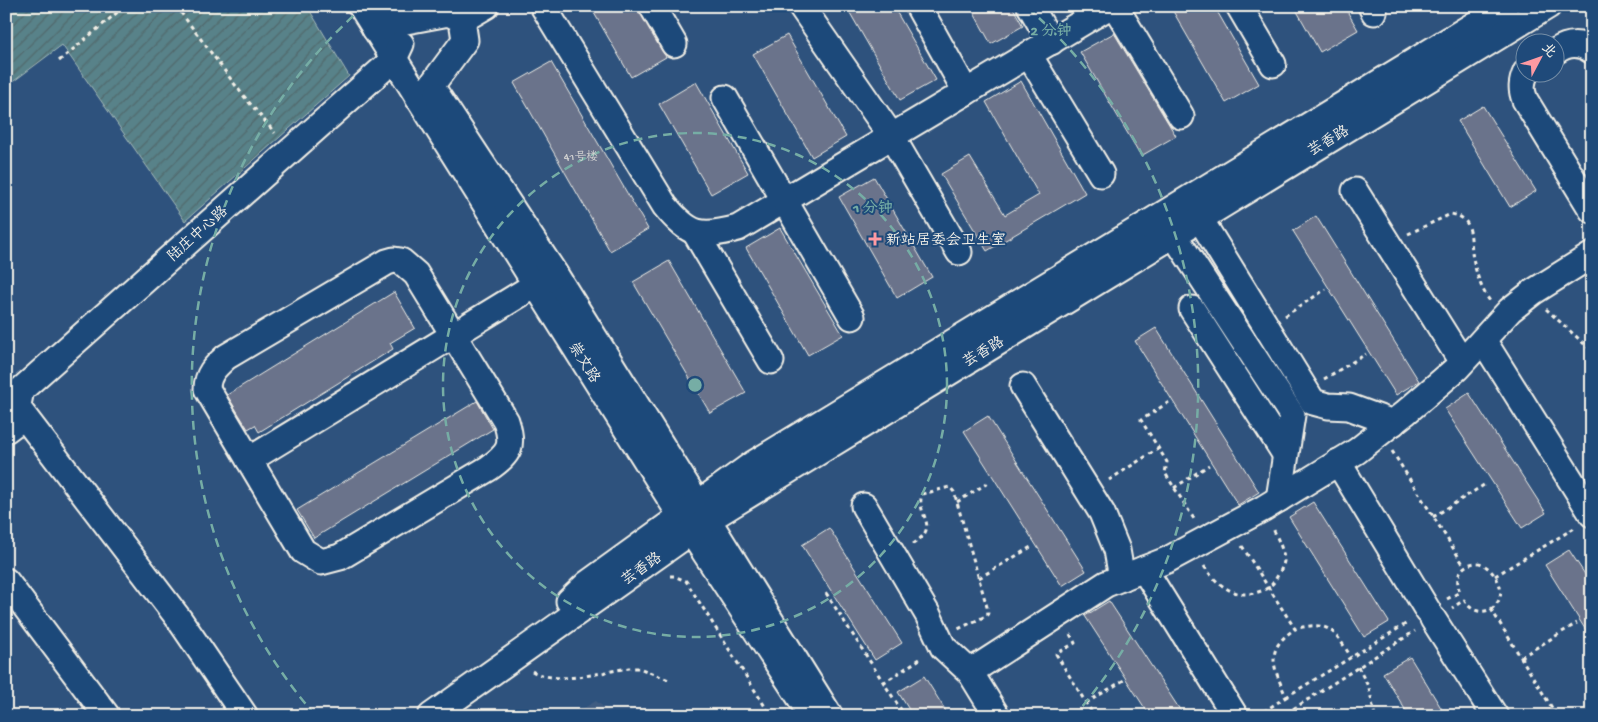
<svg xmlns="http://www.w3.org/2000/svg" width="1598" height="722" font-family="'Gochi Hand','LXGW WenKai TC',sans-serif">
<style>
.built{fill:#405c81}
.garden{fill:url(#garden-furrows);stroke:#a6bab8}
.building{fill:#6a738b;stroke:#f4f1e8}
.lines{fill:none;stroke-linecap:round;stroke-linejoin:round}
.minor-casing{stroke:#f4f1e8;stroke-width:29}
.path{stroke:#f4f1e8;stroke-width:3;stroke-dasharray:4 4;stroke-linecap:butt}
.minor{stroke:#1f4a7a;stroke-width:25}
.ring{fill:none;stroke:#76ada5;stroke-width:2.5;stroke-dasharray:9 6}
.poi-dot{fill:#ff9aa2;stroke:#1f4a7a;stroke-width:2}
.labels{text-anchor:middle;stroke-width:4;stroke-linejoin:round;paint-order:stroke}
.number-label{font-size:12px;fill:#d2d2d1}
.street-label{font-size:15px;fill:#f4f1e8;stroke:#1f4a7a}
.poi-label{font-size:15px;fill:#f4f1e8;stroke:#1f4a7a;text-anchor:start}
.centre{fill:#76ada5;stroke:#1f4a7a;stroke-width:2.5}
.ring-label{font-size:15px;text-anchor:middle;font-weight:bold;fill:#76ada5;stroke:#1f4a7a;stroke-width:4;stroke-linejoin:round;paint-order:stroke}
</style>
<defs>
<pattern id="garden-furrows" width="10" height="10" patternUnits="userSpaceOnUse" patternTransform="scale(1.25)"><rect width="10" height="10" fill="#588289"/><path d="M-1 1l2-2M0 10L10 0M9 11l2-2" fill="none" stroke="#51686b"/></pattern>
</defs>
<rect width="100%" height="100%" fill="#2e527d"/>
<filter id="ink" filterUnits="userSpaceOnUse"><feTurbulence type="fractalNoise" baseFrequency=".02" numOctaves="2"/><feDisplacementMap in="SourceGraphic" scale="10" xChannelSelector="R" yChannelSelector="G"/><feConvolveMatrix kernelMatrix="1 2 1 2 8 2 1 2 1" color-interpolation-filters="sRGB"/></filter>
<g filter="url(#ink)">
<!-- built -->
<polygon class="built" points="596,701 615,716 570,716"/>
<!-- garden -->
<polygon class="garden" points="6,6 307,6 349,76 185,221 62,45 6,87"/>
<!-- building -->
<g class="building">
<polygon points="590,6 637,6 666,57 631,77"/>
<polygon points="846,6 893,6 936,80 900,100"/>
<polygon points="970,6 1012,6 1023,26 991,44"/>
<polygon points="1170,6 1214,6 1259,84 1226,103"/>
<polygon points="1294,6 1344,6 1358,30 1320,52"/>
<polygon points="1114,33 1176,136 1141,156 1080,52"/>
<polygon points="787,35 846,137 812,157 753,54"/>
<polygon points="551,62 648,229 610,251 514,83"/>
<polygon points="1021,81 1085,193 987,251 941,174 970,157 1005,215 1039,195 986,102"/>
<polygon points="696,82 748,173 711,194 659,104"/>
<polygon points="1483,106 1536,191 1510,207 1458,121"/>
<polygon points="874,177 932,277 897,298 839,197"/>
<polygon points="1316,216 1419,381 1396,395 1293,231"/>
<polygon points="780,228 843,335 808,355 746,248"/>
<polygon points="669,261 746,393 710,413 633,282"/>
<polygon points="394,292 415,328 390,343 393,349 259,432 255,425 248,429 227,395"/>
<polygon points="1156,328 1259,492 1238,505 1135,341"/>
<polygon points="1469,393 1546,513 1522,528 1445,409"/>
<polygon points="477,401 493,429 314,538 297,510"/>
<polygon points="988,416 1086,571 1062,586 964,431"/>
<polygon points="1313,502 1389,622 1364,637 1289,517"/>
<polygon points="829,528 902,643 875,660 802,545"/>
<polygon points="1569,550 1592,585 1592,640 1545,565"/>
<polygon points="1109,601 1184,716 1150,716 1085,616"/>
<polygon points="1410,657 1446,716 1409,716 1383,673"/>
<polygon points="924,676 949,716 913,716 898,692"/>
</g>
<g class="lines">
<defs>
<g id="minor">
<polyline points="361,6 681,516 812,716"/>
<path d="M543 6 665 206C690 236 701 238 738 228L1110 6"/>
<polyline points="652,6 674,44"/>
<polyline points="801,6 892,137 959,252"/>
<polyline points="918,6 966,92"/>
<polyline points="1030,6 1051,42"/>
<polyline points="1115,6 1181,116"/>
<polyline points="1239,6 1273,64"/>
<polyline points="1371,6 1374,12"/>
<polyline points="462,20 486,6"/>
<polyline points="375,29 390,24 449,13 462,20 465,40 431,86 418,98"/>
<path d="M1556 51C1568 43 1580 42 1592 51"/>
<polyline points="1029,55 1101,174"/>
<path d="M1526 72C1521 83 1521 90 1525 100L1592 210"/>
<polyline points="437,95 555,274 830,716"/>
<polyline points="725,98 852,317"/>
<polyline points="1355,191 1462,362"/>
<polyline points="1200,219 1313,402 1328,406 1349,407 1393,423"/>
<polyline points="695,232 771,361"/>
<polyline points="1174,235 1292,415 1279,499"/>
<path d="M394 260 401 261 416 274 506 421C514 446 510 453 489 468L340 557 321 562 303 551 207 389C207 374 215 367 226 357L387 262Z"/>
<polyline points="1192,309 1285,454"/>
<polyline points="1483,340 1592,514"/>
<polyline points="1023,386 1102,513 1117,550 1122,578"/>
<polyline points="11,399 179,619 245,716"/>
<polyline points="6,430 14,424 21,390 394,59 401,44"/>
<polyline points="249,460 550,276"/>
<polyline points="1338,462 1428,611"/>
<polyline points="864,506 928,615 943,647 970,672"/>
<polyline points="1144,569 1235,716"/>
<polyline points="6,581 107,716"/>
<polyline points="569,601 587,584 753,464 1505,6"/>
<polyline points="1433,619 1495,716"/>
<polyline points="431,716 709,519 1548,6"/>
<polyline points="997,716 970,672 1106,584 1167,560 1264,508 1357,451 1405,413 1457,368 1510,310 1533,292 1592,255"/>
</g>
</defs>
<!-- minor casing -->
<use href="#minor" class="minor-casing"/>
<!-- path -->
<g class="path">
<polyline points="176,6 242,94 275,133"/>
<polyline points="59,61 125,6"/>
<path d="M1408 234 1451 214C1476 218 1469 240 1473 258 1476 273 1481 289 1490 301"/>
<polyline points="1546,309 1592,351"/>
<polyline points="1285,316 1326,289"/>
<polyline points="1324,379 1366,354"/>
<polyline points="1169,402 1141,420 1167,462 1165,473 1194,519"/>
<polyline points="1592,406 1592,418"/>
<polyline points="1392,451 1465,567"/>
<polyline points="1109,480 1159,448"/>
<polyline points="1174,488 1209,465"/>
<polyline points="957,502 991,481"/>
<polyline points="1433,517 1487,483"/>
<path d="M913 544C942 525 915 516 922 494L950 487 954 492 987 607 988 615 958 629"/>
<path d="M1242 546 1295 629C1329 620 1334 630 1351 657"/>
<path d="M1204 566C1216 584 1235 600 1258 592 1265 590 1269 588 1274 582 1277 576 1283 568 1284 561 1284 550 1277 538 1273 528"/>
<polyline points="670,576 674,576 686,581 771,716"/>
<polyline points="1495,576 1576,527"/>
<polyline points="979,578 1031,547"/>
<polyline points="826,593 905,716"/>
<path d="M1447 599 1460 592C1454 578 1460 565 1475 563 1481 562 1485 566 1489 569 1520 599 1481 628 1464 600L1452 608"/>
<polyline points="1491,609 1557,716"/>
<polyline points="1070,634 1075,643 1056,654 1094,716"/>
<polyline points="1521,657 1577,623"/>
<polyline points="1358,667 1369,688 1375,716"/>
<path d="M532 671C558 686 601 672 629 668H639L671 681"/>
<polyline points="883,683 923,657"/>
<polyline points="1286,697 1409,622"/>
<polyline points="1086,703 1124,680"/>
<polyline points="1293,709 1415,631"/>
<path d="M1257 716 1286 697C1274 667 1263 650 1295 629"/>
<polyline points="1281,716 1293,709 1298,716"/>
</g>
<!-- minor -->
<use href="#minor" class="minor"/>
</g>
</g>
<!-- distance rings -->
<g class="ring">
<circle cx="695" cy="385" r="252"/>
<path d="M315 715A503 503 0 0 1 362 8M1028 8A503 503 0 0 1 1075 715"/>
</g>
<!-- markers -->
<path class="poi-dot" d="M872.5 231.5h5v5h5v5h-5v5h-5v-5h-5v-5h5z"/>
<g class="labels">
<!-- number labels -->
<g class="number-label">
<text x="581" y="160">41号楼</text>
</g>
<!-- street labels -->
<g class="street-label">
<text transform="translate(1328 140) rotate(-31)" y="5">芸香路</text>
<text transform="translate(197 233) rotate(-42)" y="5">陆庄中心路</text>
<text transform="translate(983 351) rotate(-31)" y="5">芸香路</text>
<text transform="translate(585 362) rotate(58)" y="5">崇文路</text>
<text transform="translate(641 568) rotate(-35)" y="5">芸香路</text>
</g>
<!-- poi labels -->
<g class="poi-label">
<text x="886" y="244">新站居委会卫生室</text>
</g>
</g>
<circle cx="695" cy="385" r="8" class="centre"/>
<g class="ring-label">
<text x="1051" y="35">2 分钟</text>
<text x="873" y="212">1 分钟</text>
</g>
<!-- margin -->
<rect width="1598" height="722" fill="none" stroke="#1f4a7a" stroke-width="25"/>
<rect x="12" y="12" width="1573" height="697" fill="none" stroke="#f4f1e8" stroke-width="2" filter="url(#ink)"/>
<!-- north arrow -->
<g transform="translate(1540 58) rotate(49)"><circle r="24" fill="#1f4a7a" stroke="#748da6"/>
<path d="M0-4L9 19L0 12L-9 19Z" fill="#ff9aa2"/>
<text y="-8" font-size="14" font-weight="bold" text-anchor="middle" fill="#f4f1e8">北</text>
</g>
</svg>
